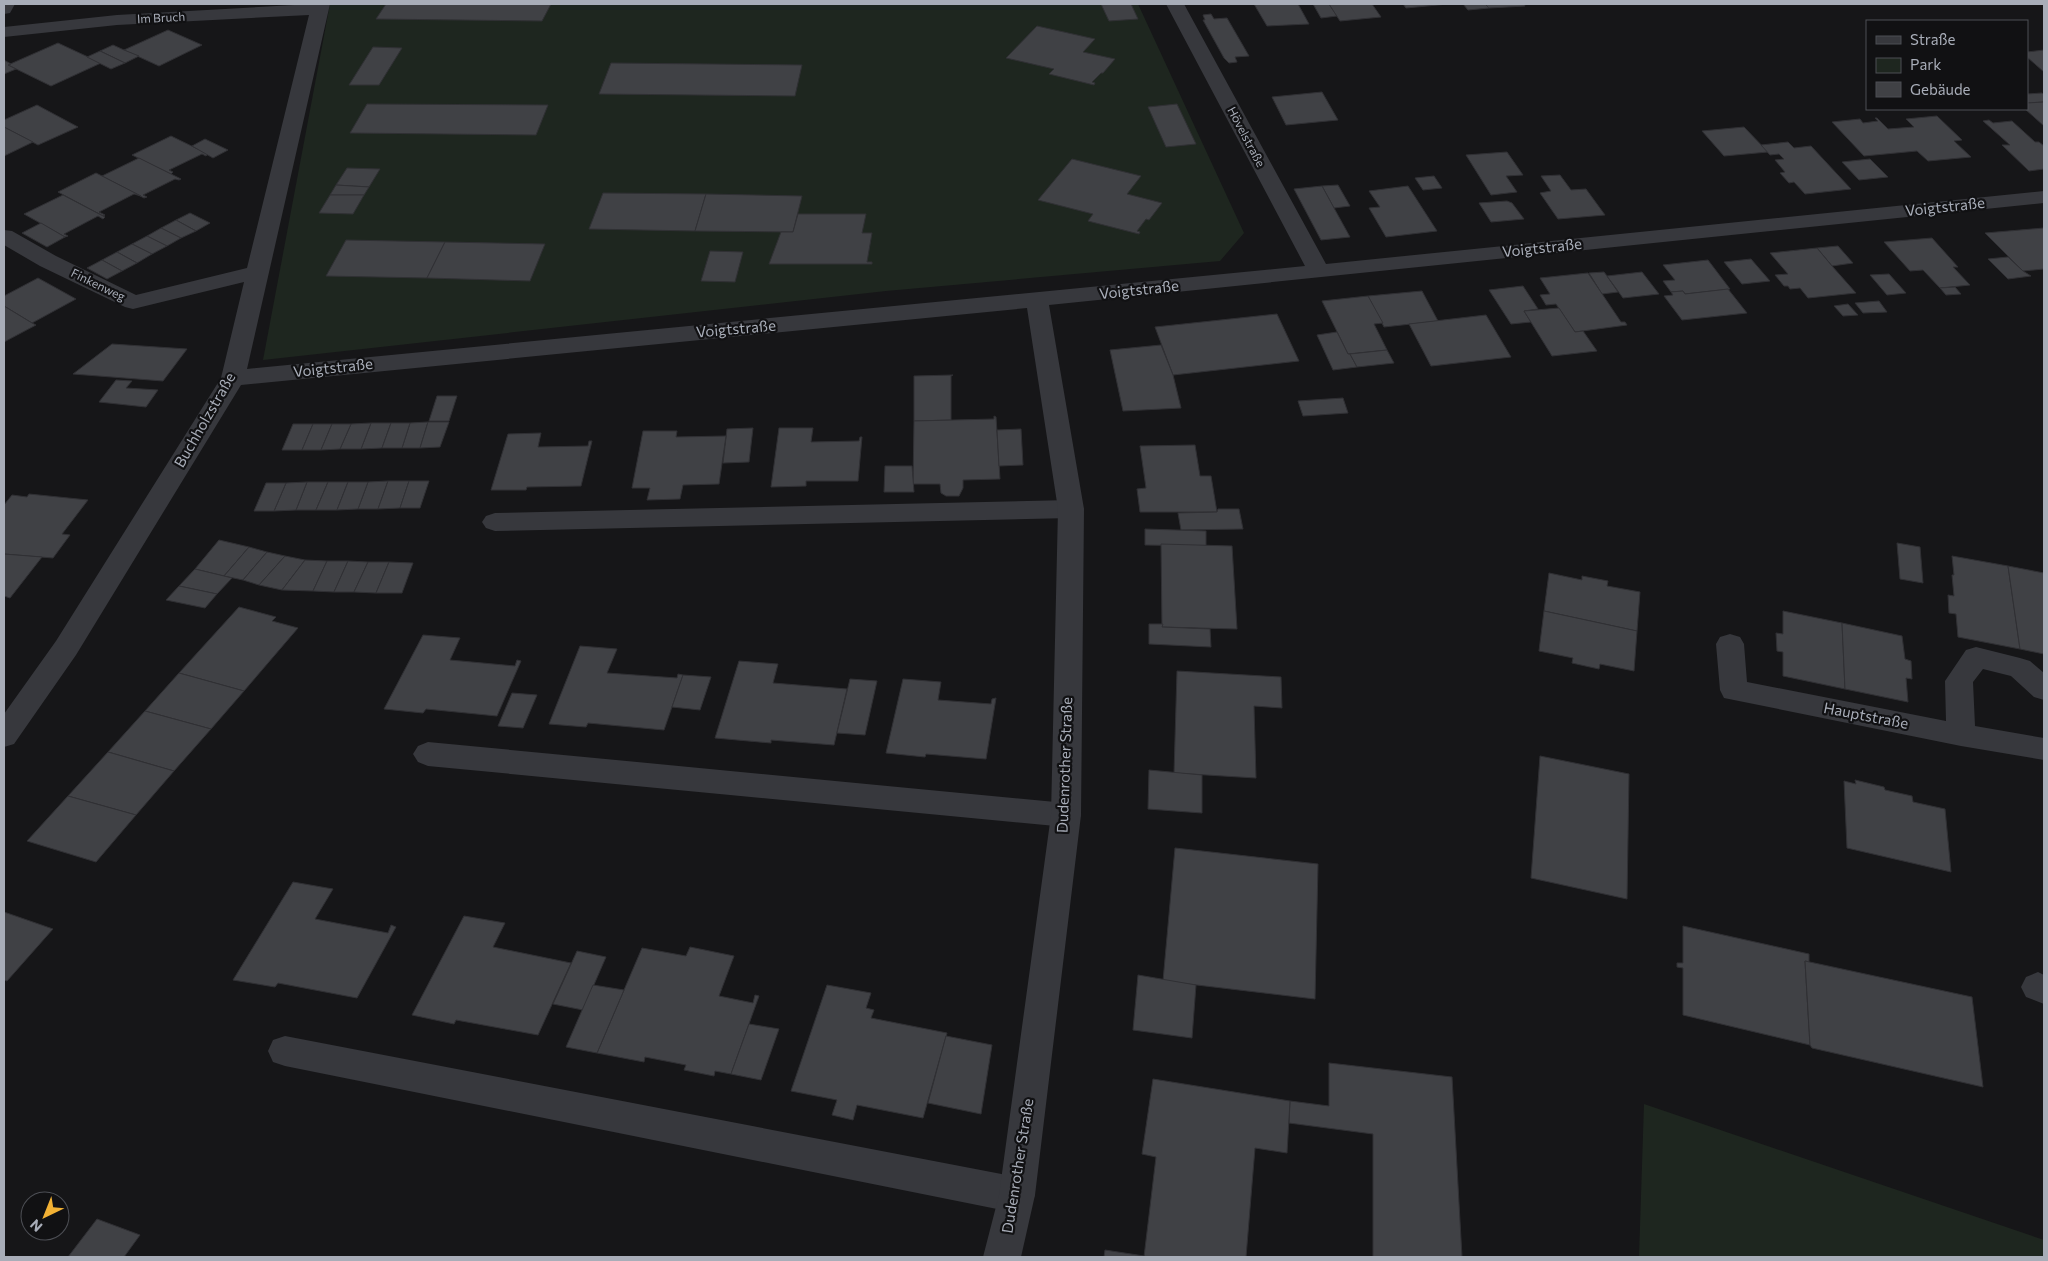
<svg xmlns="http://www.w3.org/2000/svg" width="2048" height="1261" font-family="Commissioner,sans-serif">
<style>
.green{fill:#1e261f}
.building{fill:#404145;stroke:#303034}
.lines{fill:none;stroke-linecap:round;stroke-linejoin:round}
.service{fill:#37383d;fill-rule:evenodd}
.minor{fill:#37383d;fill-rule:evenodd}
.labels{text-anchor:middle;stroke-width:4.5;stroke-linejoin:round;paint-order:stroke}
.far-street-label{font-size:12px;fill:#a8adb8;stroke:#111113}
.street-label{font-size:15px;fill:#a8adb8;stroke:#111113}
</style>
<rect width="100%" height="100%" fill="#161618"/>
<!-- green -->
<g class="green">
<polygon points="330,4 1138,4 1244,233 1220,261 886,291 263,360"/>
<polygon points="1644,1104 2044,1240 2044,1257 1639,1257"/>
</g>
<!-- building -->
<g class="building">
<polygon points="386,4 551,4 542,21 376,19"/>
<polygon points="1101,4 1131,4 1138,19 1109,21"/>
<polygon points="1254,4 1298,4 1309,24 1267,26"/>
<polygon points="1313,4 1329,4 1337,16 1321,18"/>
<polygon points="1329,4 1372,4 1381,17 1340,21"/>
<polygon points="1403,4 1448,4 1406,8"/>
<polygon points="1463,4 1485,4 1489,8 1468,10"/>
<polygon points="1485,4 1524,4 1525,6 1489,8"/>
<polygon points="1211,14 1214,19 1227,18 1249,56 1235,57 1237,62 1229,63 1224,58 1203,20 1205,20 1203,15"/>
<polygon points="1037,26 1095,39 1083,52 1115,59 1103,73 1101,73 1092,82 1095,83 1094,85 1049,74 1054,69 1006,58"/>
<polygon points="168,30 202,45 159,66 124,50"/>
<polygon points="58,43 101,63 51,86 8,65"/>
<polygon points="113,45 124,50 139,56 125,63 100,51"/>
<polygon points="373,47 402,48 379,85 349,85"/>
<polygon points="2044,50 2044,72 2027,57 2027,52"/>
<polygon points="100,51 125,63 111,69 87,57"/>
<polygon points="4,60 11,64 8,65 16,69 4,74"/>
<polygon points="611,63 802,65 795,96 599,94"/>
<polygon points="1322,92 1338,120 1286,125 1272,97"/>
<polygon points="2042,93 2044,95 2044,102 2027,103 2027,94"/>
<polygon points="2044,102 2044,126 2025,109 2027,103"/>
<polygon points="367,104 548,105 536,135 350,133"/>
<polygon points="1177,104 1196,144 1166,147 1148,107"/>
<polygon points="37,105 78,127 38,145 4,127 4,120"/>
<polygon points="1937,116 1962,140 1954,141 1971,157 1928,161 1917,151 1864,156 1832,122 1860,119 1863,123 1878,121 1875,118 1877,118 1888,129 1914,127 1906,119"/>
<polygon points="1989,120 1993,123 2012,121 2035,142 2039,142 2044,146 2044,169 2029,171 2002,145 2010,145 1983,121"/>
<polygon points="4,127 33,142 4,156"/>
<polygon points="1744,127 1768,152 1724,156 1702,131"/>
<polygon points="171,136 208,154 206,156 202,154 169,170 173,172 171,174 132,155"/>
<polygon points="205,139 228,150 213,158 192,146"/>
<polygon points="1788,142 1794,148 1811,146 1851,189 1805,194 1794,182 1789,183 1780,173 1785,172 1775,160 1784,159 1779,154 1770,155 1761,145"/>
<polygon points="1507,152 1523,175 1506,176 1517,192 1491,195 1466,155"/>
<polygon points="139,158 181,179 179,180 175,179 143,195 147,197 144,198 102,176"/>
<polygon points="1072,159 1141,176 1127,194 1162,203 1149,220 1146,219 1137,231 1140,232 1139,234 1088,221 1093,214 1038,200"/>
<polygon points="1870,159 1888,177 1859,180 1842,162"/>
<polygon points="347,168 380,169 369,187 336,185"/>
<polygon points="96,173 102,176 141,196 134,194 99,212 105,215 103,216 58,192"/>
<polygon points="1560,175 1571,190 1586,189 1605,215 1558,219 1540,193 1551,191 1541,176"/>
<polygon points="1434,176 1442,188 1423,190 1415,178"/>
<polygon points="336,185 369,187 364,195 330,195"/>
<polygon points="1338,185 1350,206 1334,208 1322,186"/>
<polygon points="1322,186 1334,208 1350,237 1321,240 1294,189"/>
<polygon points="1408,186 1437,231 1386,237 1369,208 1380,207 1369,191"/>
<polygon points="603,193 706,194 695,231 589,229"/>
<polygon points="706,194 802,196 793,232 695,231"/>
<polygon points="63,195 103,216 105,217 103,219 98,216 64,234 68,236 65,237 24,214"/>
<polygon points="330,195 364,195 353,214 319,213"/>
<polygon points="1507,201 1512,203 1524,219 1491,222 1479,203"/>
<polygon points="190,213 210,223 196,231 176,220"/>
<polygon points="798,214 866,214 862,233 872,233 867,262 872,262 872,264 769,264 781,232 793,232"/>
<polygon points="176,220 196,231 181,238 161,228"/>
<polygon points="41,223 65,237 47,247 22,233"/>
<polygon points="161,228 181,238 167,246 147,236"/>
<polygon points="2044,228 2044,269 2023,271 1985,233"/>
<polygon points="147,236 167,246 152,254 132,244"/>
<polygon points="1932,238 1958,267 1953,267 1970,285 1940,288 1923,270 1910,271 1884,242"/>
<polygon points="346,240 445,242 427,278 326,276"/>
<polygon points="445,242 545,244 530,281 427,278"/>
<polygon points="132,244 152,254 137,263 117,252"/>
<polygon points="1838,246 1853,263 1832,266 1817,248"/>
<polygon points="1817,248 1832,266 1856,293 1808,298 1800,288 1790,289 1788,286 1784,286 1775,275 1788,274 1770,253"/>
<polygon points="710,251 743,252 735,282 701,281"/>
<polygon points="117,252 137,263 122,271 102,260"/>
<polygon points="2008,257 2023,271 2031,276 2008,279 1988,259"/>
<polygon points="1751,259 1770,281 1742,284 1724,262"/>
<polygon points="102,260 122,271 107,279 87,268"/>
<polygon points="1708,260 1730,289 1685,294 1683,291 1671,292 1663,281 1675,280 1663,265"/>
<polygon points="1604,272 1607,276 1618,292 1602,294 1589,273"/>
<polygon points="1642,272 1659,294 1623,298 1607,276"/>
<polygon points="1588,273 1621,322 1625,322 1627,325 1575,332 1556,304 1546,305 1540,295 1550,294 1540,278"/>
<polygon points="1889,274 1906,293 1887,295 1870,275"/>
<polygon points="38,278 76,299 32,323 4,306 4,296"/>
<polygon points="1523,286 1538,309 1524,311 1531,322 1511,324 1489,290"/>
<polygon points="1955,287 1961,294 1946,295 1940,288"/>
<polygon points="1728,289 1747,313 1682,320 1664,296 1673,295 1671,292 1683,291 1685,294"/>
<polygon points="1422,291 1438,321 1384,327 1368,296"/>
<polygon points="1368,296 1383,323 1374,324 1387,350 1348,354 1322,301"/>
<polygon points="1879,301 1887,312 1863,313 1855,303"/>
<polygon points="1848,304 1858,315 1843,316 1834,306"/>
<polygon points="4,306 32,323 36,325 4,342"/>
<polygon points="1559,308 1575,332 1583,331 1597,351 1552,356 1524,311"/>
<polygon points="1277,314 1299,361 1173,375 1155,327"/>
<polygon points="1486,315 1511,357 1431,366 1409,324"/>
<polygon points="1337,332 1348,354 1350,354 1357,367 1333,370 1317,335"/>
<polygon points="112,344 187,349 163,381 73,374"/>
<polygon points="1161,345 1173,375 1181,408 1123,411 1110,350"/>
<polygon points="1387,350 1394,363 1357,367 1350,354"/>
<polygon points="953,375 951,376 951,420 914,421 914,376"/>
<polygon points="116,380 132,381 126,388 158,390 146,407 99,402"/>
<polygon points="437,396 457,396 449,421 429,421"/>
<polygon points="1343,398 1348,413 1303,416 1298,401"/>
<polygon points="994,416 996,417 1000,479 963,480 963,488 959,496 946,496 941,493 940,484 913,484 914,421 994,419"/>
<polygon points="428,422 420,448 402,448 410,423"/>
<polygon points="428,422 449,422 440,447 420,448"/>
<polygon points="371,423 391,423 382,448 361,449"/>
<polygon points="371,423 361,449 340,449 351,424"/>
<polygon points="391,423 410,423 402,448 382,448"/>
<polygon points="293,424 313,424 302,450 282,450"/>
<polygon points="313,424 332,424 321,450 302,450"/>
<polygon points="332,424 351,424 340,449 321,450"/>
<polygon points="753,428 749,462 723,463 727,429"/>
<polygon points="779,428 813,428 811,442 859,441 860,437 862,437 858,481 806,481 806,486 771,487"/>
<polygon points="1021,429 1023,465 999,466 997,430"/>
<polygon points="643,431 677,431 676,437 726,436 719,484 683,485 680,499 647,500 650,488 632,488"/>
<polygon points="541,433 538,447 588,446 589,441 592,441 581,486 527,487 526,490 491,490 508,434"/>
<polygon points="1195,445 1200,476 1211,476 1217,512 1140,512 1137,489 1146,488 1140,446"/>
<polygon points="885,466 912,466 914,492 884,492"/>
<polygon points="388,481 378,509 358,509 368,482"/>
<polygon points="388,481 409,481 400,508 378,509"/>
<polygon points="409,481 429,481 420,508 400,508"/>
<polygon points="307,482 328,482 316,510 296,510"/>
<polygon points="307,482 296,510 274,511 286,483"/>
<polygon points="328,482 348,482 337,510 316,510"/>
<polygon points="348,482 368,482 358,509 337,510"/>
<polygon points="266,483 286,483 274,511 254,511"/>
<polygon points="29,494 88,500 62,534 70,535 53,558 4,554 4,505 12,495 27,497"/>
<polygon points="1218,509 1239,509 1243,529 1181,530 1178,513 1217,512"/>
<polygon points="1145,529 1206,531 1206,546 1145,545"/>
<polygon points="219,540 249,547 224,576 195,569"/>
<polygon points="1897,543 1920,547 1923,583 1900,579"/>
<polygon points="1161,544 1232,546 1237,629 1162,627"/>
<polygon points="249,547 267,552 243,580 224,576"/>
<polygon points="267,552 285,556 259,585 243,580"/>
<polygon points="4,554 42,557 10,598 4,596"/>
<polygon points="285,556 305,560 282,590 259,585"/>
<polygon points="1952,556 2008,566 2020,649 1958,637 1956,614 1949,613 1948,595 1954,596 1952,575 1954,575"/>
<polygon points="305,560 327,561 313,591 282,590"/>
<polygon points="327,561 348,561 334,592 313,591"/>
<polygon points="348,561 368,562 354,592 334,592"/>
<polygon points="368,562 389,562 376,593 354,592"/>
<polygon points="389,562 413,563 402,593 376,593"/>
<polygon points="2008,566 2044,573 2044,654 2020,649"/>
<polygon points="195,569 224,576 232,578 217,594 179,586"/>
<polygon points="1549,573 1582,580 1582,576 1608,581 1607,586 1640,592 1637,631 1544,611"/>
<polygon points="179,586 217,594 205,608 166,600"/>
<polygon points="239,607 276,617 272,621 298,628 244,691 179,673"/>
<polygon points="1544,611 1637,631 1634,671 1600,664 1599,669 1572,663 1573,658 1539,651"/>
<polygon points="1783,611 1842,623 1845,689 1783,676 1783,652 1777,651 1776,633 1783,634"/>
<polygon points="1842,623 1902,636 1905,659 1911,661 1912,679 1906,678 1908,702 1845,689"/>
<polygon points="1149,624 1163,624 1162,627 1210,629 1211,647 1149,644"/>
<polygon points="423,635 460,638 450,660 515,666 517,660 521,661 497,716 426,709 423,713 384,709"/>
<polygon points="580,646 617,649 607,673 677,678 678,674 683,675 664,730 588,723 586,727 549,724"/>
<polygon points="739,661 778,664 773,683 847,689 834,745 771,740 771,743 715,738"/>
<polygon points="1177,671 1281,677 1282,708 1254,706 1256,778 1174,773"/>
<polygon points="179,673 244,691 211,729 145,711"/>
<polygon points="683,675 711,677 700,710 672,707"/>
<polygon points="850,679 877,681 865,735 837,733"/>
<polygon points="903,679 941,682 938,700 991,704 992,699 996,698 986,759 926,754 925,757 886,753"/>
<polygon points="512,693 537,695 523,728 498,726"/>
<polygon points="145,711 211,729 174,771 108,752"/>
<polygon points="108,752 174,771 136,815 68,796"/>
<polygon points="1540,756 1629,774 1627,899 1531,878"/>
<polygon points="1149,770 1202,775 1202,813 1148,809"/>
<polygon points="1855,780 1884,787 1885,790 1912,796 1913,802 1945,809 1951,872 1847,848 1844,781 1856,784"/>
<polygon points="68,796 136,815 96,862 27,841"/>
<polygon points="1175,848 1318,864 1315,999 1163,981"/>
<polygon points="293,882 333,889 315,919 388,933 391,925 396,927 357,998 278,983 275,987 233,980"/>
<polygon points="4,912 53,929 7,981 4,980"/>
<polygon points="464,916 505,923 493,947 571,963 538,1035 456,1020 454,1024 412,1015"/>
<polygon points="1683,926 1809,954 1809,962 1805,961 1810,1045 1683,1015 1683,968 1677,967 1677,963 1683,963"/>
<polygon points="690,947 734,956 719,996 753,1003 755,995 759,996 731,1074 715,1071 714,1076 684,1070 686,1065 645,1057 644,1062 597,1053 642,948 686,956"/>
<polygon points="577,951 606,957 583,1010 553,1004"/>
<polygon points="1805,961 1972,997 1983,1087 1812,1048 1810,1045"/>
<polygon points="1138,975 1196,985 1192,1038 1133,1030"/>
<polygon points="593,985 624,990 597,1053 566,1047"/>
<polygon points="827,985 871,993 866,1008 874,1010 871,1018 947,1033 923,1118 857,1105 853,1120 832,1115 837,1100 791,1091"/>
<polygon points="749,1024 779,1029 761,1080 731,1074"/>
<polygon points="946,1036 992,1045 981,1114 928,1103"/>
<polygon points="1329,1063 1452,1077 1462,1257 1373,1257 1373,1134 1289,1123 1290,1101 1329,1106"/>
<polygon points="1153,1079 1290,1101 1287,1153 1255,1148 1246,1257 1144,1257 1156,1157 1142,1154"/>
<polygon points="97,1219 140,1235 124,1257 68,1257"/>
<polygon points="1105,1250 1144,1256 1144,1257 1104,1257"/>
</g>
<g class="lines">
<!-- service -->
<g class="service">
<polygon points="4,4 15,4 10,13 4,14"/>
<polygon points="1071,500 1080,503 1084,509 1080,515 1071,518 495,531 486,528 482,522 486,516 495,513"/>
<polygon points="1730,634 1740,637 1744,644 1747,682 1946,721 1945,681 1966,650 1976,647 2020,658 2030,661 2044,673 2044,700 2034,697 2011,676 1983,669 1973,682 1975,726 2044,738 2044,760 1961,746 1724,698 1720,690 1716,644 1720,637"/>
<polygon points="428,742 1066,803 1077,806 1081,815 1077,824 1066,827 428,766 418,762 413,754 418,746"/>
<polygon points="2038,972 2044,975 2044,1004 2026,997 2021,987 2026,977"/>
<polygon points="285,1036 1017,1177 1030,1183 1035,1195 1030,1207 1017,1213 285,1066 273,1062 268,1051 273,1040"/>
</g>
<!-- minor -->
<polygon class="minor" points="312,4 330,4 247,369 1305,266 1166,4 1184,4 1326,264 2044,191 2044,203 1049,305 1084,509 1081,815 1035,1195 1021,1257 983,1257 999,1195 1051,815 1058,509 1027,308 241,385 76,655 14,744 4,747 4,714 56,641 221,378 244,282 133,309 125,307 40,266 4,245 4,230 12,231 56,256 136,295 247,268 309,15 117,25 4,37 4,27 117,15"/>
</g>
<g class="labels">
<!-- far-street labels -->
<g class="far-street-label">
<text transform="translate(161 18) rotate(-3)" y="4">Im Bruch</text>
<text transform="translate(1246 137) rotate(62)" y="4">Hövelstraße</text>
<text transform="translate(98 285) rotate(26)" y="4">Finkenweg</text>
</g>
<!-- street labels -->
<g class="street-label">
<text transform="translate(1945 207) rotate(-6)" y="5">Voigtstraße</text>
<text transform="translate(1542 248) rotate(-6)" y="5">Voigtstraße</text>
<text transform="translate(1139 290) rotate(-6)" y="5">Voigtstraße</text>
<text transform="translate(736 329) rotate(-5)" y="5">Voigtstraße</text>
<text transform="translate(333 368) rotate(-6)" y="5">Voigtstraße</text>
<text transform="translate(205 420) rotate(-60)" y="5">Buchholzstraße</text>
<text transform="translate(1866 716) rotate(11)" y="5">Hauptstraße</text>
<text transform="translate(1065 765) rotate(-88)" y="5">Dudenrother Straße</text>
<text transform="translate(1018 1166) rotate(-81)" y="5">Dudenrother Straße</text>
</g>
</g>
<!-- border -->
<rect width="2048" height="1261" fill="none" stroke="#a8adb8" stroke-width="10"/>
<!-- legend -->
<rect x="1866" y="20" width="162" height="90" fill="#111113" stroke="#4d4f55"/>
<rect x="1876" y="36" width="25" height="8" fill="#37383d" stroke="#4d4f55"/>
<text x="1910" y="45" font-size="15" fill="#a8adb8">Straße</text>
<rect x="1876" y="58" width="25" height="15" fill="#1e261f" stroke="#4d4f55"/>
<text x="1910" y="70" font-size="15" fill="#a8adb8">Park</text>
<rect x="1876" y="82" width="25" height="15" fill="#404145" stroke="#4d4f55"/>
<text x="1910" y="95" font-size="15" fill="#a8adb8">Gebäude</text>
<!-- north arrow -->
<g transform="translate(45 1216) rotate(223)"><circle r="24" fill="#111113" stroke="#4d4f55"/>
<path d="M0-4L9 19L0 12L-9 19Z" fill="#f2b134"/>
<text y="-8" font-size="14" font-weight="bold" text-anchor="middle" fill="#a8adb8">N</text>
</g>
</svg>
